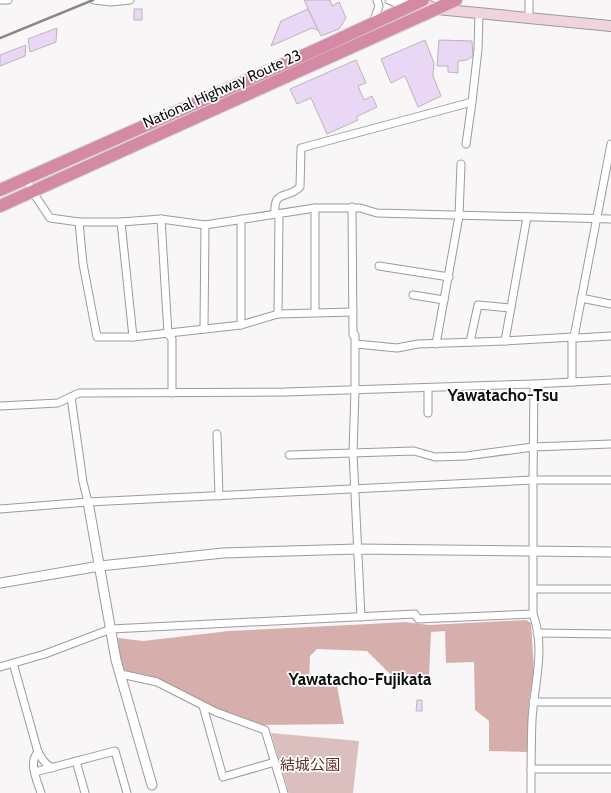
<svg xmlns="http://www.w3.org/2000/svg" width="611" height="793" font-family="Cabin,'Noto Sans JP',sans-serif">
<style>
.green{fill:#dabfbe}
.forest{fill:#d6afad}
.building{fill:#ead6f5;stroke:#b8b6b9}
.lines{fill:none;stroke-linecap:round;stroke-linejoin:round}
.minor-casing{stroke:#9d9a9c;stroke-width:9}
.tertiary-casing{stroke:#9d9a9c;stroke-width:11}
.secondary-casing{stroke:#9d9a9c;stroke-width:12}
.trunk-casing{stroke:#d4d4d4;stroke-width:14}
.minor{stroke:#fff;stroke-width:7}
.tertiary{stroke:#fff;stroke-width:9}
.secondary{stroke:#efd3dd;stroke-width:10}
.trunk{stroke:#d48aa4;stroke-width:12}
.rail{stroke:#898789;stroke-width:2.5}
.labels{text-anchor:middle;stroke-width:3.5;stroke-linejoin:round;paint-order:stroke}
.street-label{font-size:15px;fill:#100f10;stroke:#fff}
.park-label{font-size:15px;fill:#622d2d;stroke:#fff}
.quarter-label{font-size:17px;font-weight:bold;fill:#100f10;stroke:#fff}
</style>
<rect width="100%" height="100%" fill="#f9f6f8"/>
<!-- green -->
<polygon class="green" points="271,733 359,741 353,793 289,793"/>
<!-- forest -->
<polygon class="forest" points="526,620 531,623 534,671 529,700 527,752 489,751 489,721 475,710 474,662 446,663 445,631 431,632 429,676 390,674 367,651 317,649 310,656 309,681 336,680 344,724 262,725 218,709 158,678 123,670 120,659 118,638 143,641 229,631 369,624 405,622 429,625"/>
<!-- building -->
<g class="building">
<polygon points="304,0 330,0 332,6 339,2 346,18 339,29 321,36"/>
<rect x="134" y="9" width="8" height="11"/>
<polygon points="308,9 318,30 312,28 271,46 281,21"/>
<polygon points="57,28 56,42 30,52 28,39"/>
<polygon points="425,40 434,63 433,76 441,96 418,107 405,76 391,83 381,59"/>
<polygon points="439,40 472,41 473,56 467,60 458,61 458,73 448,72 448,66 437,66"/>
<polygon points="26,45 25,56 0,66 0,55"/>
<polygon points="356,60 366,83 358,86 364,100 372,96 377,107 356,117 358,120 327,134 311,98 297,104 290,89"/>
<polygon points="417,700 422,700 422,711 416,711"/>
</g>
<g class="lines">
<defs>
<g id="minor">
<polyline points="0,0 8,0"/>
<polyline points="94,0 111,2 130,0"/>
<polyline points="389,0 396,3 412,3"/>
<polyline points="529,18 529,0"/>
<polyline points="373,23 379,6 377,0"/>
<polyline points="466,144 472,102"/>
<polyline points="611,144 574,337 577,338 611,336"/>
<polyline points="26,178 32,191 50,218 79,222 121,222 161,219 205,225 315,208 360,208 377,213 611,219"/>
<polyline points="352,207 353,335"/>
<polyline points="315,208 315,312"/>
<path d="M275 214C273 189 287 200 300 187L301 148 472 102 478 49 479 14"/>
<polyline points="161,219 168,334 172,339 172,393"/>
<polyline points="241,219 241,325"/>
<polyline points="79,222 83,264 97,337 133,337 241,325 278,314 353,312"/>
<polyline points="121,222 133,337"/>
<polyline points="379,266 449,277"/>
<polyline points="413,295 444,300"/>
<polyline points="581,298 611,304"/>
<polyline points="278,314 279,214"/>
<polyline points="204,329 205,225"/>
<polyline points="355,335 355,390 353,453 361,617"/>
<polyline points="572,337 572,382"/>
<polyline points="505,341 527,217"/>
<polyline points="470,342 478,305 511,308"/>
<polyline points="356,344 397,348 418,344 505,341 574,337"/>
<polyline points="436,344 459,216 461,164"/>
<polyline points="428,388 428,413"/>
<polyline points="71,397 83,482 88,502"/>
<polyline points="0,406 58,403 79,393 285,392 534,384 611,380"/>
<polyline points="217,434 219,496"/>
<polyline points="289,455 414,451 435,457 466,456 533,447 611,444"/>
<polyline points="0,509 88,502 533,480 611,480"/>
<polyline points="534,589 611,589"/>
<polyline points="537,633 611,634"/>
<path d="M13 663 38 752C42 759 45 764 52 768"/>
<polyline points="0,667 45,654 111,629 415,614 418,619 533,614"/>
<polyline points="121,674 157,682 216,712 265,730 284,793"/>
<polyline points="533,702 611,702"/>
<polyline points="203,706 223,777 275,762"/>
<path d="M38 752C28 763 37 780 41 793"/>
<polyline points="76,761 85,793"/>
<polyline points="531,769 611,769"/>
<polyline points="35,772 115,751 127,793"/>
<path d="M531 793C531 769 531 744 532 720 534 684 546 650 533 614V480L534 384"/>
</g>
<g id="tertiary">
<polyline points="88,502 116,660 152,785"/>
<polyline points="0,583 100,566 223,553 357,549 611,552"/>
</g>
<polyline id="secondary" points="413,0 437,9 611,26"/>
<g id="trunk">
<polyline points="0,190 320,48 423,0"/>
<polyline points="0,206 456,0"/>
</g>
</defs>
<!-- minor casing -->
<use href="#minor" class="minor-casing"/>
<!-- tertiary casing -->
<use href="#tertiary" class="tertiary-casing"/>
<!-- secondary casing -->
<use href="#secondary" class="secondary-casing"/>
<!-- trunk casing -->
<use href="#trunk" class="trunk-casing"/>
<!-- minor -->
<use href="#minor" class="minor"/>
<!-- tertiary -->
<use href="#tertiary" class="tertiary"/>
<!-- secondary -->
<use href="#secondary" class="secondary"/>
<!-- trunk -->
<use href="#trunk" class="trunk"/>
<!-- rail -->
<polyline class="rail" points="0,38 93,0"/>
</g>
<g class="labels">
<!-- street labels -->
<g class="street-label">
<text transform="translate(222 89) rotate(-24)" y="5">National Highway Route 23</text>
</g>
<!-- park labels -->
<g class="park-label">
<text x="310" y="770">結城公園</text>
</g>
<!-- quarter labels -->
<g class="quarter-label">
<text x="503" y="401">Yawatacho-Tsu</text>
<text x="360" y="685">Yawatacho-Fujikata</text>
</g>
</g>
</svg>
